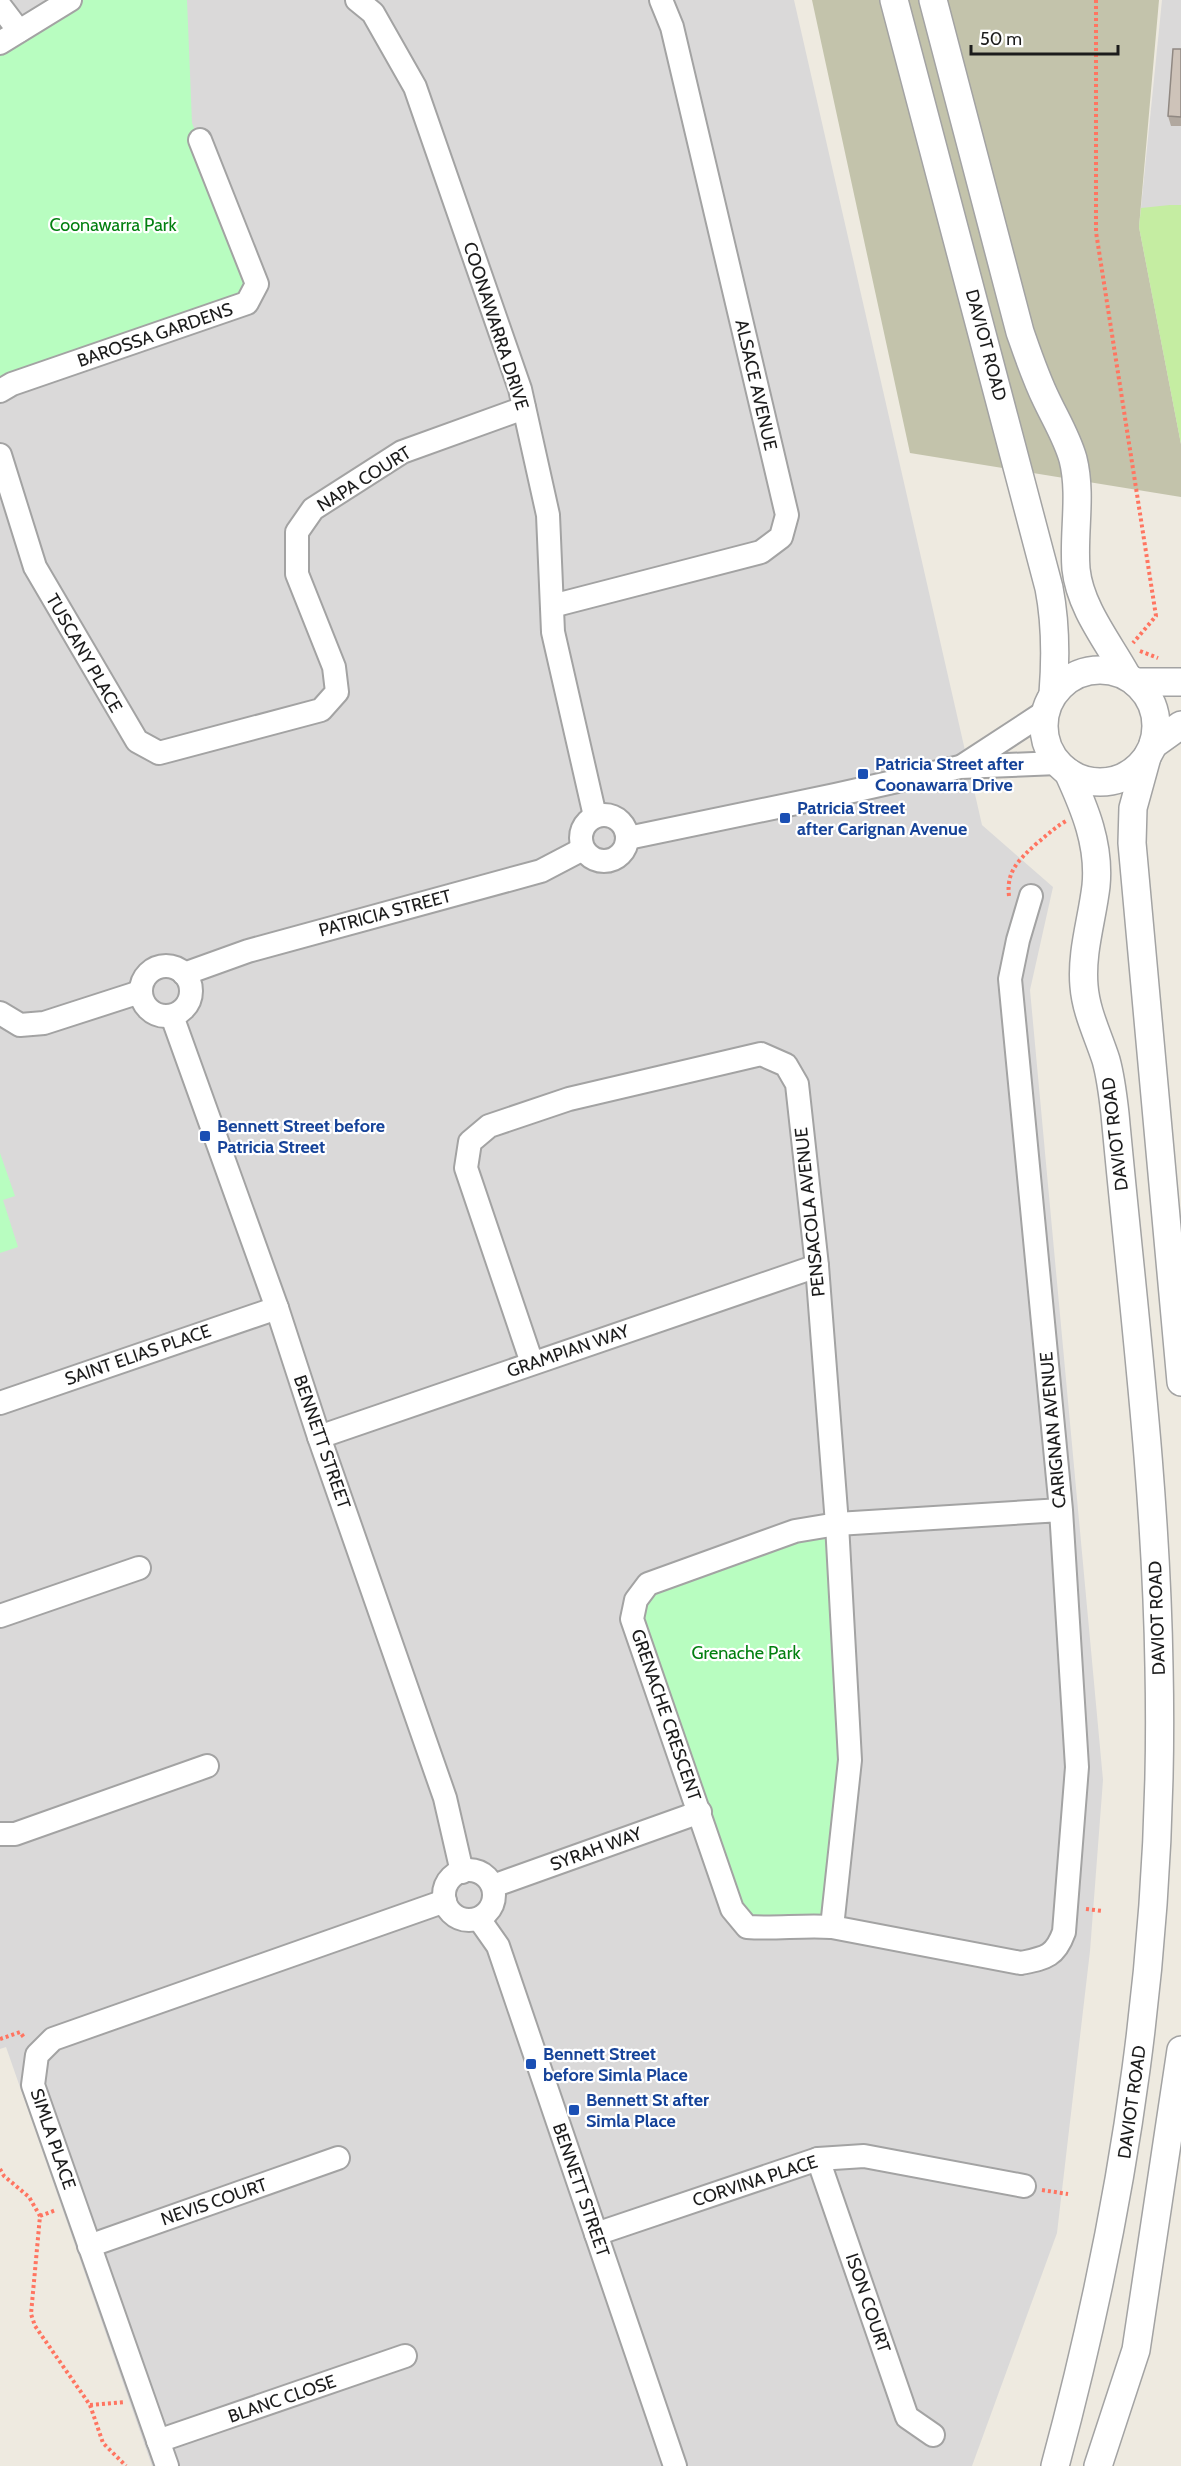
<svg xmlns="http://www.w3.org/2000/svg" width="1181" height="2466" font-family="Cabin,sans-serif">
<style>
.residential{fill:#dad9d9}
.construction{fill:#c3c3ab}
.grass{fill:#c5eda2}
.park{fill:#b8fdc0}
.lines{fill:none;stroke-linecap:round;stroke-linejoin:round}
.minor-casing{stroke:#a3a3a3;stroke-width:26}
.tertiary-casing{stroke:#a3a3a3;stroke-width:30}
.path{stroke:#ff7561;stroke-width:4;stroke-dasharray:3 3;stroke-linecap:butt}
.minor{stroke:#fff;stroke-width:22}
.tertiary{stroke:#fff;stroke-width:27}
.wall{fill:#b1a89f}
.building{fill:#cec3b9;stroke:#908882;stroke-width:1.5}
.transit-dot{fill:#1a4fb4;stroke:#fff;stroke-width:2}
.labels{text-anchor:middle;stroke-width:4.5;stroke-linejoin:round;paint-order:stroke}
.park-label{font-size:18px;fill:#038011;stroke:#fff}
.street-label{font-size:18px;fill:#1c1c1c;stroke:#fff}
.transit-label{font-size:18px;font-weight:bold;fill:#164399;stroke:#fff;text-anchor:start}
</style>
<rect width="100%" height="100%" fill="#eeeae0"/>
<!-- residential -->
<g class="residential">
<polygon points="0,0 794,0 982,825 1053,887 1030,990 1103,1780 1090,1951 1057,2233 972,2466 152,2466 6,2047 0,2049"/>
<polygon points="1162,0 1181,0 1181,444 1139,227"/>
</g>
<!-- construction -->
<polygon class="construction" points="812,0 1159,0 1139,227 1181,444 1181,497 910,453"/>
<!-- grass -->
<polygon class="grass" points="1170,205 1181,205 1181,444 1139,227 1141,208"/>
<!-- park -->
<g class="park">
<polygon points="70,0 187,0 192,123 257,284 242,302 0,391 0,43"/>
<polygon points="0,1153 15,1196 3,1200 18,1247 0,1253"/>
<polygon points="837,1524 850,1760 832,1927 747,1927 636,1600"/>
</g>
<g class="lines">
<defs>
<g id="minor">
<polyline points="357,0 373,13 415,87 520,389 548,515 553,632 595,816"/>
<polyline points="0,6 19,31"/>
<polyline points="0,43 70,0"/>
<polyline points="0,391 12,384 247,303 257,284 200,140"/>
<polyline points="0,455 35,567 137,741 159,753 321,710 337,692 334,667 297,574 297,532 313,509 402,452 524,408"/>
<polyline points="552,606 761,552 781,537 787,515 672,27 661,0"/>
<polyline points="964,765 1045,712"/>
<circle cx="604" cy="838" r="23"/>
<polyline points="628,838 835,795 960,767 1058,763"/>
<path d="M1031 896 1018 940 1010 979 1061 1510 1077 1767 1064 1932C1055 1957 1045 1958 1021 1963L832 1927C803 1925 775 1929 747 1927L732 1909 632 1619 636 1600 648 1584 795 1531 837 1524 1061 1510"/>
<circle cx="166" cy="991" r="25"/>
<polyline points="184,974 248,951 541,871 583,849"/>
<polyline points="0,1013 20,1025 44,1023 140,992"/>
<polyline points="172,1016 277,1308 319,1437 445,1798 462,1872"/>
<polyline points="532,1363 466,1168 470,1142 489,1126 569,1099 761,1054 786,1065 797,1084 817,1266 837,1524 850,1760 832,1927"/>
<polyline points="0,1403 277,1308"/>
<polyline points="319,1437 817,1266"/>
<polyline points="0,1616 139,1568"/>
<polyline points="0,1834 15,1834 207,1766"/>
<circle cx="469" cy="1895" r="25"/>
<polyline points="493,1886 700,1812"/>
<polyline points="479,1919 498,1946 675,2466"/>
<polyline points="818,2159 907,2417 933,2435"/>
<polyline points="596,2234 818,2159 864,2156 1024,2186"/>
<polyline points="89,2246 338,2158"/>
<polyline points="158,2441 405,2356"/>
<polyline points="167,2466 33,2085 37,2055 53,2039 445,1901"/>
</g>
<g id="tertiary">
<path d="M894 0 1049 588C1056 624 1056 657 1053 694"/>
<path d="M933 0 1020 332C1028 355 1036 379 1047 401 1056 420 1067 438 1073 459 1082 495 1073 533 1076 569 1080 608 1109 643 1127 676"/>
<circle cx="1100" cy="726" r="56"/>
<polyline points="1135,682 1181,682"/>
<polyline points="1153,745 1181,725"/>
<polyline points="1147,757 1133,808 1132,843 1181,1382"/>
<path d="M1055 2466C1126 2203 1165 1940 1159 1667 1156 1482 1132 1298 1115 1114 1113 1096 1111 1078 1106 1060 1098 1035 1086 1012 1084 986 1081 952 1092 920 1096 886 1100 845 1085 809 1068 772"/>
<polyline points="1098,2466 1136,2350 1181,2050"/>
</g>
</defs>
<!-- minor casing -->
<use href="#minor" class="minor-casing"/>
<!-- tertiary casing -->
<use href="#tertiary" class="tertiary-casing"/>
<!-- path -->
<g class="path">
<polyline points="1096,0 1096,232 1156,616 1133,643"/>
<polyline points="1140,651 1158,658"/>
<path d="M1009 896C1006 871 1019 860 1036 844 1046 836 1054 828 1066 821"/>
<polyline points="1086,1909 1103,1911"/>
<polyline points="0,2039 20,2032 25,2039"/>
<polyline points="0,2169 4,2176 29,2197 40,2216 31,2314 35,2326 90,2405 103,2443 126,2466"/>
<polyline points="1042,2190 1068,2194"/>
<polyline points="40,2216 56,2210"/>
<polyline points="90,2405 125,2402"/>
</g>
<!-- minor -->
<use href="#minor" class="minor"/>
<!-- tertiary -->
<use href="#tertiary" class="tertiary"/>
</g>
<!-- wall -->
<polygon class="wall" points="1181,49 1181,126 1171,126 1168,116"/>
<!-- building -->
<polygon class="building" points="1173,49 1181,49 1181,117 1168,116"/>
<!-- markers -->
<g class="transit-dot">
<rect x="857" y="768" width="12" height="12" rx="3"/>
<rect x="779" y="812" width="12" height="12" rx="3"/>
<rect x="199" y="1130" width="12" height="12" rx="3"/>
<rect x="525" y="2058" width="12" height="12" rx="3"/>
<rect x="568" y="2104" width="12" height="12" rx="3"/>
</g>
<g class="labels">
<!-- park labels -->
<g class="park-label">
<text x="113" y="231">Coonawarra Park</text>
<text x="746" y="1659">Grenache Park</text>
</g>
<!-- street labels -->
<g class="street-label">
<text transform="translate(496 326) rotate(72)" y="6">COONAWARRA DRIVE</text>
<text transform="translate(155 335) rotate(-19)" y="6">BAROSSA GARDENS</text>
<text transform="translate(986 345) rotate(75)" y="6">DAVIOT ROAD</text>
<text transform="translate(756 385) rotate(77)" y="6">ALSACE AVENUE</text>
<text transform="translate(364 479) rotate(-32)" y="6">NAPA COURT</text>
<text transform="translate(84 653) rotate(60)" y="6">TUSCANY PLACE</text>
<text transform="translate(385 913) rotate(-15)" y="6">PATRICIA STREET</text>
<text transform="translate(1115 1134) rotate(-97)" y="6">DAVIOT ROAD</text>
<text transform="translate(810 1212) rotate(-96)" y="6">PENSACOLA AVENUE</text>
<text transform="translate(568 1351) rotate(-19)" y="6">GRAMPIAN WAY</text>
<text transform="translate(138 1355) rotate(-19)" y="6">SAINT ELIAS PLACE</text>
<text transform="translate(1053 1430) rotate(-95)" y="6">CARIGNAN AVENUE</text>
<text transform="translate(322 1442) rotate(71)" y="6">BENNETT STREET</text>
<text transform="translate(1157 1618) rotate(-92)" y="6">DAVIOT ROAD</text>
<text transform="translate(666 1715) rotate(71)" y="6">GRENACHE CRESCENT</text>
<text transform="translate(596 1849) rotate(-20)" y="6">SYRAH WAY</text>
<text transform="translate(1132 2102) rotate(-82)" y="6">DAVIOT ROAD</text>
<text transform="translate(53 2139) rotate(71)" y="6">SIMLA PLACE</text>
<text transform="translate(755 2181) rotate(-18)" y="6">CORVINA PLACE</text>
<text transform="translate(581 2190) rotate(71)" y="6">BENNETT STREET</text>
<text transform="translate(214 2202) rotate(-19)" y="6">NEVIS COURT</text>
<text transform="translate(868 2303) rotate(71)" y="6">ISON COURT</text>
<text transform="translate(282 2399) rotate(-19)" y="6">BLANC CLOSE</text>
</g>
<!-- transit labels -->
<g class="transit-label">
<text x="875" y="770">Patricia Street after<tspan x="875" dy="21">Coonawarra Drive</tspan></text>
<text x="797" y="814">Patricia Street<tspan x="797" dy="21">after Carignan Avenue</tspan></text>
<text x="217" y="1132">Bennett Street before<tspan x="217" dy="21">Patricia Street</tspan></text>
<text x="543" y="2060">Bennett Street<tspan x="543" dy="21">before Simla Place</tspan></text>
<text x="586" y="2106">Bennett St after<tspan x="586" dy="21">Simla Place</tspan></text>
</g>
</g>
<!-- scale -->
<path d="M971 45v9h147v-9" fill="none" stroke="#1c1c1c" stroke-width="3"/>
<text x="980" y="45" font-size="18" fill="#1c1c1c" stroke="#ffffff" stroke-width="4.5" paint-order="stroke">50 m</text>
</svg>
